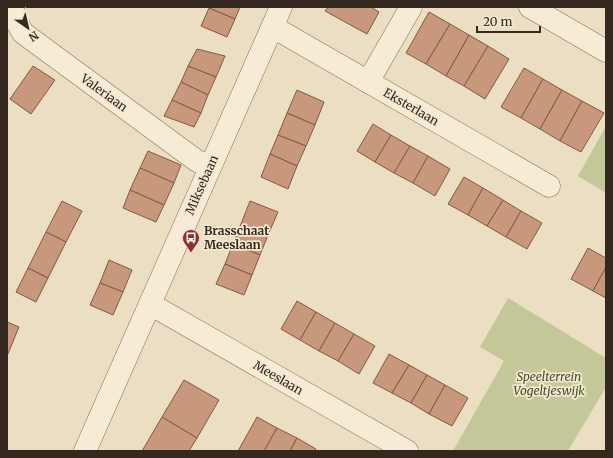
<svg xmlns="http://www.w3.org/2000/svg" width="613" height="458" font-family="Merriweather,serif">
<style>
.green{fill:#c4c898}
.building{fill:#c7987b;stroke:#825942}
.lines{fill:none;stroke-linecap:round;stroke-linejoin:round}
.minor-casing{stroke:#84705b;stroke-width:23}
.minor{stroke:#f6ecd6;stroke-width:22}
.labels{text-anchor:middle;stroke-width:3.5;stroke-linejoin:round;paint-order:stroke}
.street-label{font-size:12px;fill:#35281e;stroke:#f3e8d2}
.poi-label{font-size:12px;font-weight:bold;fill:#35281e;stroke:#f3e8d2;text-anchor:start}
.park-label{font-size:12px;font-style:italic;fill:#475026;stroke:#f3e8d2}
</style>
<rect width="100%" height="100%" fill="#ebdec3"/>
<!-- green -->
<g class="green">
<polygon points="606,126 606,193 578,176"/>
<polygon points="508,298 606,358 606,387 568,451 453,451 504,361 480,347"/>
</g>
<!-- building -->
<g class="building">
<polygon points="209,7 240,7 235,19 209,8"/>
<polygon points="328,7 371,7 379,12 367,34 325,11"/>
<polygon points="209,8 235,19 227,37 201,26"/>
<polygon points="429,12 450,24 426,64 406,53"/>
<polygon points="450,24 469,35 446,76 426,64"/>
<polygon points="469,35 488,46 464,86 446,76"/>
<polygon points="488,46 509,59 485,99 464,86"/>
<polygon points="197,49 225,56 216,77 188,66"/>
<polygon points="33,66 55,80 31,114 10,99"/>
<polygon points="188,66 216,77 208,95 181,82"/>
<polygon points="524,68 543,79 521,118 501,107"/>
<polygon points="543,79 562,90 540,129 521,118"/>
<polygon points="181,82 208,95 201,113 172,100"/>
<polygon points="297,90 324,102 315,125 287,113"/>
<polygon points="562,90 582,101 560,141 540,129"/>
<polygon points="172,100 201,113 194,127 164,116"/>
<polygon points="582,101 604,113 581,152 560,141"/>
<polygon points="287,113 315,125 306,146 278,135"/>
<polygon points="373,124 391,135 375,162 357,151"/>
<polygon points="278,135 306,146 297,166 270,154"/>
<polygon points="391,135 410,146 394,173 375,162"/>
<polygon points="410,146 428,156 413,183 394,173"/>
<polygon points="148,151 181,165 174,183 140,168"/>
<polygon points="270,154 297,166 288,189 261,177"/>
<polygon points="428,156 450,169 435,196 413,183"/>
<polygon points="140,168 174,183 164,205 130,190"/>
<polygon points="464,177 483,188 468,215 448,204"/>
<polygon points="483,188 503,200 487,226 468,215"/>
<polygon points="130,190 164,205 156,222 123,208"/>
<polygon points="503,200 521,211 506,237 487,226"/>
<polygon points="62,201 82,211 66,242 46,232"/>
<polygon points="250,201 278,212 268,235 241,224"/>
<polygon points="521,211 542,223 527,249 506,237"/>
<polygon points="241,224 268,235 260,255 233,244"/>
<polygon points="46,232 66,242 48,278 28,268"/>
<polygon points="233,244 260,255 252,275 225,264"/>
<polygon points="588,248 606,258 606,267 593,291 571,279"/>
<polygon points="109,260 132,270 123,292 100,283"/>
<polygon points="225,264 252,275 244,295 216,284"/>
<polygon points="606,267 606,298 593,291"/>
<polygon points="28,268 48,278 36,302 16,292"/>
<polygon points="100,283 123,292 113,315 90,305"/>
<polygon points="297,301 316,312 300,340 281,329"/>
<polygon points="316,312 335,323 319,351 300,340"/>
<polygon points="7,322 19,327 7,356"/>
<polygon points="335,323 354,334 338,361 319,351"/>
<polygon points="354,334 375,346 359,374 338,361"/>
<polygon points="389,354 409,365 392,393 373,383"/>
<polygon points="409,365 427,375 411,403 392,393"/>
<polygon points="427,375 445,385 429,414 411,403"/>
<polygon points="184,380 219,400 197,438 162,417"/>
<polygon points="445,385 468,398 452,426 429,414"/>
<polygon points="162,417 197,438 189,451 142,451"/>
<polygon points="257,417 277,428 264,451 238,451"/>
<polygon points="277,428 297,438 290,451 264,451"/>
<polygon points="297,438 316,449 315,451 290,451"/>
</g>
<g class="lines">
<defs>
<g id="minor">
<polyline points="12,7 16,21 23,33 197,161 210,166"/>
<polyline points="530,7 606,51"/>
<polyline points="273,27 549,186"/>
<polyline points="368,82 411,7"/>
<polyline points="150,304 407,451"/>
<polyline points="85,451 281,7"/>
</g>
</defs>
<!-- minor casing -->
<use href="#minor" class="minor-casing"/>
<!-- minor -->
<use href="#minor" class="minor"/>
</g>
<!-- icons -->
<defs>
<symbol id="bus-pin" viewBox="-11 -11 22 30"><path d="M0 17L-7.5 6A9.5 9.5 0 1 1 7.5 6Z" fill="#8f2f32" stroke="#f3e8d2"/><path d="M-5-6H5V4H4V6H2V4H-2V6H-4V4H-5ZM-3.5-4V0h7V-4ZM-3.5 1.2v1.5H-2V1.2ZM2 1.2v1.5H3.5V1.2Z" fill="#fff"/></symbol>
</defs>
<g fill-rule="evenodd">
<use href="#bus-pin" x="181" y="228" width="20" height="27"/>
</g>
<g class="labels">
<!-- street labels -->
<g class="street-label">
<text transform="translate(104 93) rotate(36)" y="4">Valeriaan</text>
<text transform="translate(411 107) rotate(30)" y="4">Eksterlaan</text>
<text transform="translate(202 185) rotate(-66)" y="4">Miksebaan</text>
<text transform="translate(278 378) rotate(30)" y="4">Meeslaan</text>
</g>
<!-- poi labels -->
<g class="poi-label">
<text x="204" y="235">Brasschaat<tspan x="204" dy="14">Meeslaan</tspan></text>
</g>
<!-- park labels -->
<g class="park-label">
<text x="549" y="381">Speelterrein<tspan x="549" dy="14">Vogeltjeswijk</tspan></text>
</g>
</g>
<!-- border -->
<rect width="613" height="458" fill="none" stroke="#35281e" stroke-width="16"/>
<!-- north arrow -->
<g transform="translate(28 28) rotate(146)" stroke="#f3e8d2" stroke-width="3" paint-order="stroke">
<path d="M0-3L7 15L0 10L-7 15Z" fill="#35281e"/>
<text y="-6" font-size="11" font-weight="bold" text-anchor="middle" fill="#35281e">N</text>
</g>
<!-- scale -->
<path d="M477 26v6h63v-6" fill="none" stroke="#35281e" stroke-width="2"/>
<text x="483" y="26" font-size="12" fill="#35281e" stroke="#f3e8d2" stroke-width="3" paint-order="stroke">20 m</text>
</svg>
